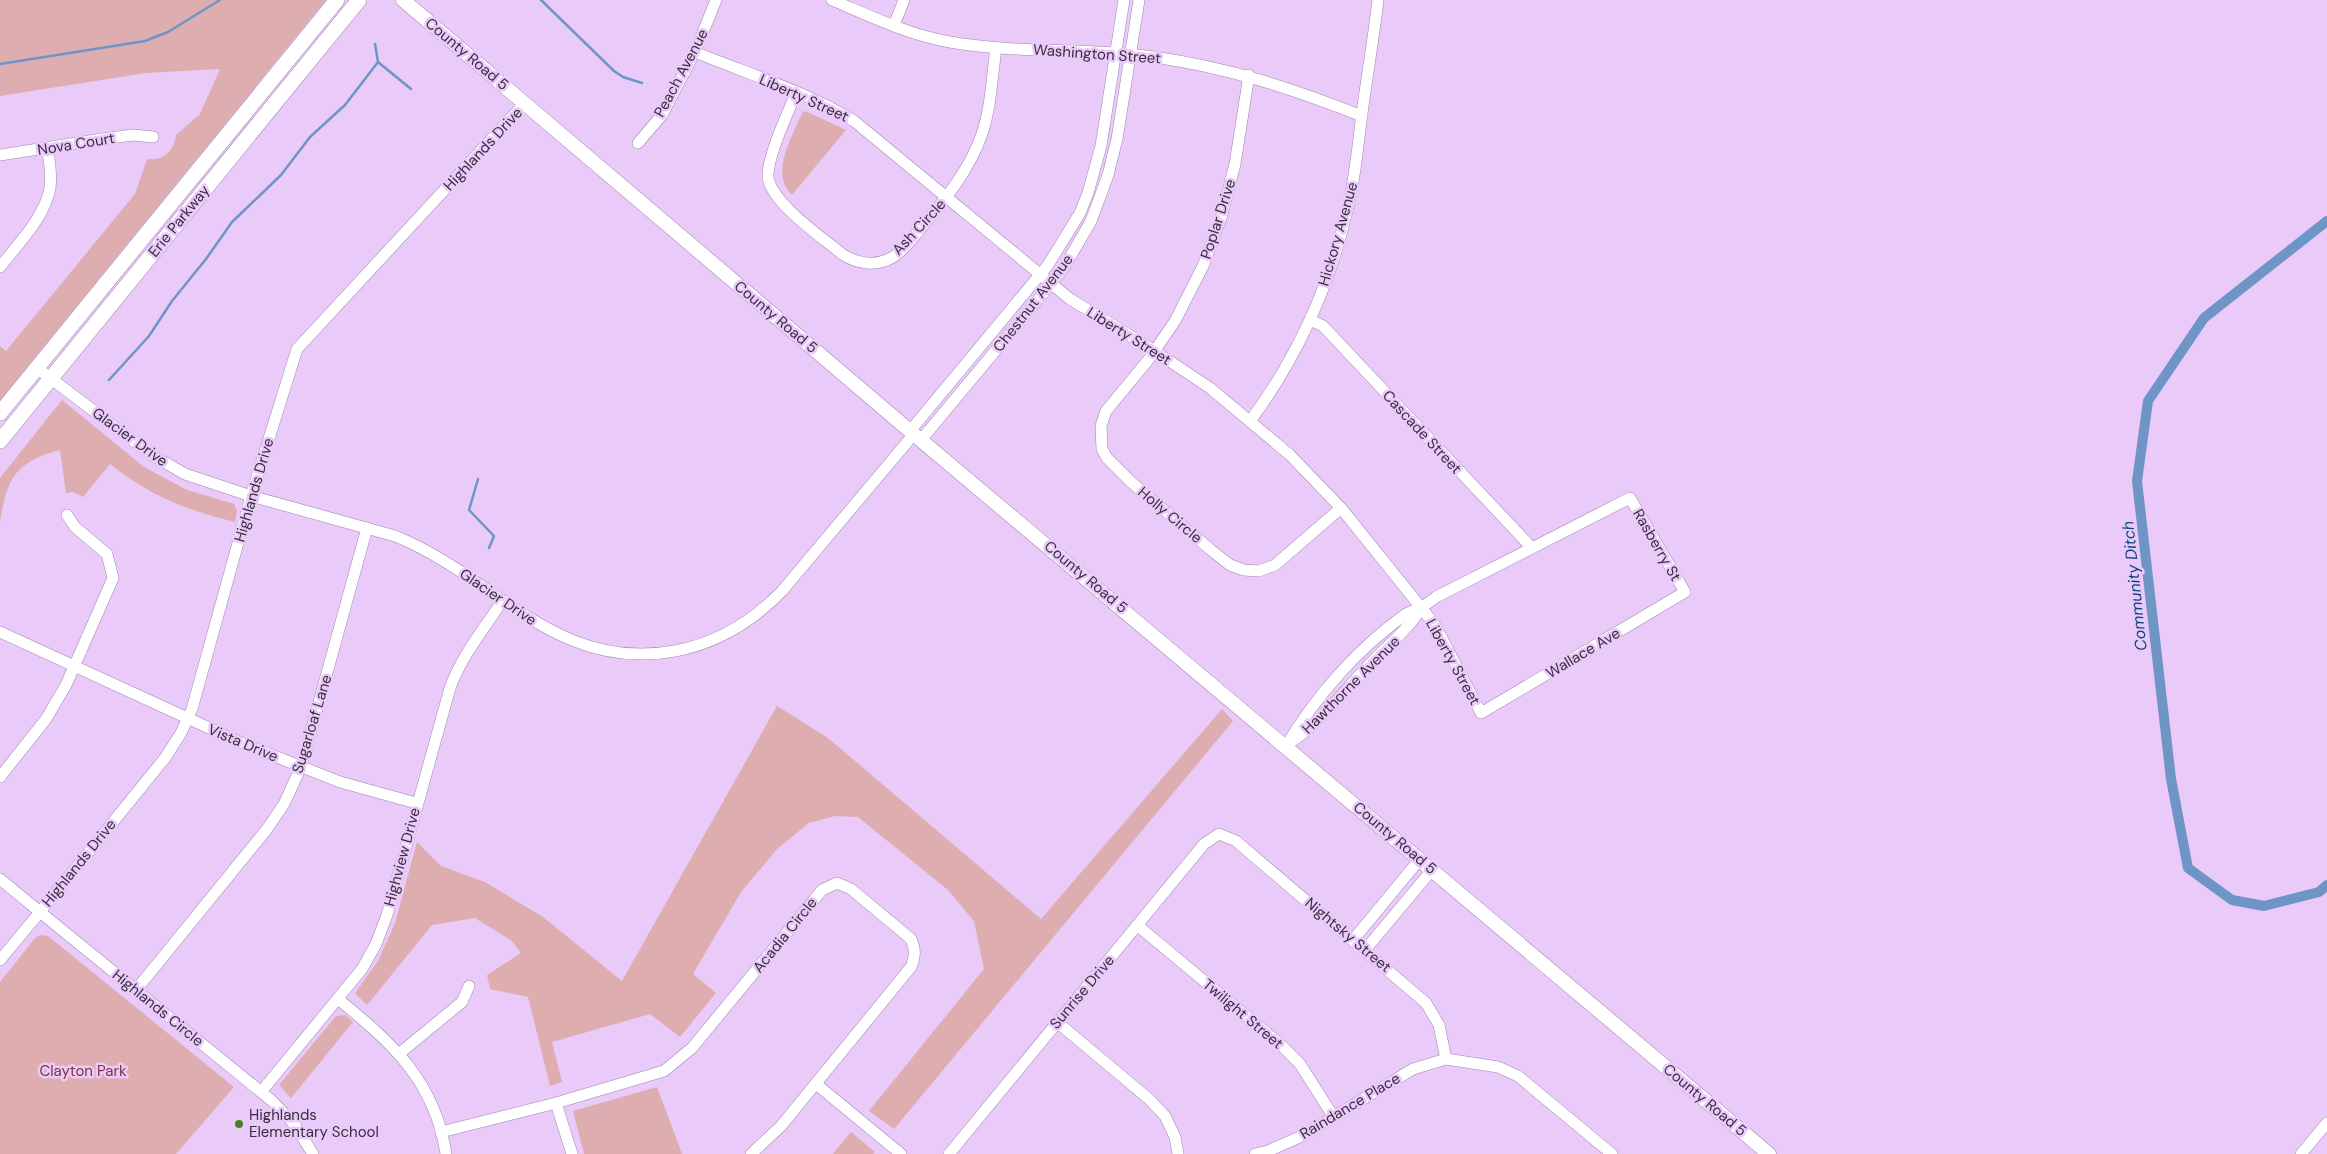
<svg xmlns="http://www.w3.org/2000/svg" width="2327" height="1154" font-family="'DM Sans',sans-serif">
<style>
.green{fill:#ddadb0}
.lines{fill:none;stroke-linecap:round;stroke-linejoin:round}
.stream{stroke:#6e95c6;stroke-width:2.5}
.canal{stroke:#6e95c6;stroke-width:10}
.minor-casing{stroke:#a185af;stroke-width:12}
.tertiary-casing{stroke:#a185af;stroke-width:15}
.secondary-casing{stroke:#a185af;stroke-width:16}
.minor{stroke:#fff;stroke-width:11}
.tertiary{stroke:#fff;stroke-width:14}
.secondary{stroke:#fff;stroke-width:15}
.poi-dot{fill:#49811a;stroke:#e9caf8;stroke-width:2}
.labels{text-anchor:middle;stroke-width:5;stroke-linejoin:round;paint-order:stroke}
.street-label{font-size:15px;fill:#392d3f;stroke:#e9caf8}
.park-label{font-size:15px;fill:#84303d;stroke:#e9caf8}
.poi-label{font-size:15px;fill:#392d3f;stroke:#e9caf8;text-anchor:start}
.water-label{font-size:16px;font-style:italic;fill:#0d447f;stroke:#e9caf8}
</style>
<rect width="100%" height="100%" fill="#e9caf8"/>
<!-- green -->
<g class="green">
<path d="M0 0H326L0 400V346L6 351 135 194 147 159C164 161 174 151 176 135L200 114 220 69 146 73 0 96Z"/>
<path d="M805 111 846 130 792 195C769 173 793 136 802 113Z"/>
<path d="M62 400 144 467 187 490 234 504 237 511 235 522C184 509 152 497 110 464L83 497 73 492 66 493 60 450C15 462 7 478 0 522V478Z"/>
<polygon points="777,706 828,738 1041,919 1222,709 1233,721 894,1129 869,1111 984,969 974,921 948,890 858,817 835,816 809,823 777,849 741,892 693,974 716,993 680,1037 650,1014 552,1042 562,1082 550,1086 528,997 490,989 487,975 521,953 512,941 475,918 432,925 367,1005 355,993 378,961 395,923 417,842 441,866 485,882 543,917 622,981"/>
<polygon points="42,935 48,936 234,1087 176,1154 0,1154 0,982 36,937"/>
<polygon points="345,1015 353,1022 291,1098 279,1085 336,1016"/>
<polygon points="657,1087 682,1154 584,1154 573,1111"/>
<polygon points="851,1132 875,1152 873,1154 833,1154"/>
</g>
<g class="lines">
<!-- stream -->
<g class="stream">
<polyline points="541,0 614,71 623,77 642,83"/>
<polyline points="378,62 411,89"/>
<polyline points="0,64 145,41 168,32 220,0"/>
<polyline points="109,380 149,336 172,301 206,259 232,222 281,175 310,137 345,105 378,62 375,44"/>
<polyline points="478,479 469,510 494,536 489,548"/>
</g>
<!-- canal -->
<polyline class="canal" points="2327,221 2204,318 2148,401 2137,481 2171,779 2188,868 2232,900 2264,906 2319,892 2327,885"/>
<defs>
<g id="minor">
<path d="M832 0C870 16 909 35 950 42 1017 54 1087 47 1154 57 1230 68 1291 88 1362 116"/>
<polyline points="894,25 904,0"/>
<path d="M695 52C748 74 805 91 854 121L1070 299 1147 346 1210 388 1290 455 1341 508 1435 625 1481 713 1685 592 1630 498 1436 597C1431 601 1426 605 1420 608 1416 610 1411 611 1406 614 1358 648 1316 696 1286 746"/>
<polyline points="1249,75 1235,164 1221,218 1203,266 1175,321 1149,359 1106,411 1101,426 1102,449 1107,458 1131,482 1211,550 1230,565 1244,570 1259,571 1275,565 1341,508"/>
<path d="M796 93C788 113 767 157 768 177 771 203 823 238 842 254 857 264 876 267 893 257 905 250 913 237 922 227 946 198 969 171 982 134 991 107 992 77 996 48"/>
<polyline points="638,143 662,115 695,52 716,0"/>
<polyline points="0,155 102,139 133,135 153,137"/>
<path d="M0 267C18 244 45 217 50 188 52 175 49 161 48 149"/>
<polyline points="1310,320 1323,326 1532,548"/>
<path d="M37 368 152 455 185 474 251 496 395 536C495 576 555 673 675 651 717 643 753 621 782 591L914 434"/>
<path d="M1250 421C1296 360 1330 285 1347 211 1356 176 1358 141 1363 106 1368 70 1374 35 1378 0"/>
<polyline points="910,431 1048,265 1080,213 1088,193 1101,146 1124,0"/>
<polyline points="921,440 1051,284 1065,266 1091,221 1108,175 1117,139 1139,0"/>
<polyline points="0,632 244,744 340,782 416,803"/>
<path d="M1289 743C1321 723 1345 689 1372 662 1389 644 1409 629 1421 608"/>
<polyline points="0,777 46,719 66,685 113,578 107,554 75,527 67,515"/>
<polyline points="0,879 40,912 165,758 181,733 192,709 251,496 297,349 525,103"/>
<polyline points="1137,925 1281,1045 1300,1064 1333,1116"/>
<polyline points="1353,940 1420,859"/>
<polyline points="1365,950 1432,870"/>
<polyline points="0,960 40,912 271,1100 295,1125 313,1154"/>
<polyline points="136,990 267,829 284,804 301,767 367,528"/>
<path d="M338 999C392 1043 435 1081 446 1154"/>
<polyline points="1057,1022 1149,1099 1165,1116 1175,1137 1178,1154"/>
<polyline points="400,1053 462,1002 469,986"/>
<polyline points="816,1084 901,1154"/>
<path d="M261 1092 362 969 376 944 387 915 450 688C462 655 484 629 503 600"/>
<polyline points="556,1103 572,1154"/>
<path d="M441 1132 556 1103 664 1071 692 1048 822 890 837 883 851 889 911 939C916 950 915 957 911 967L781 1126 751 1154"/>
<polyline points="949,1154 1204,844 1219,834 1236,841 1426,1003 1439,1025 1446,1059"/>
<polyline points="1255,1154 1268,1151 1302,1136 1413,1069 1446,1059 1498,1067 1518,1076 1612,1154"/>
<polyline points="2301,1154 2327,1123"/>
</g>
<polyline id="tertiary" points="403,0 910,431 1769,1154"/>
<g id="secondary">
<polyline points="0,413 337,0"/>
<polyline points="0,441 359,0"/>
</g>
</defs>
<!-- minor casing -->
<use href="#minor" class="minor-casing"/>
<!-- tertiary casing -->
<use href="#tertiary" class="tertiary-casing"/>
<!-- secondary casing -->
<use href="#secondary" class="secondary-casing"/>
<!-- minor -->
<use href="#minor" class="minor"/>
<!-- tertiary -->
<use href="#tertiary" class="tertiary"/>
<!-- secondary -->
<use href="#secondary" class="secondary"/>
</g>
<!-- markers -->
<circle class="poi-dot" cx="239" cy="1124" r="5"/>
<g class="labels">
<!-- street labels -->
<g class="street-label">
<text transform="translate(467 54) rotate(40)" y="5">County Road 5</text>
<text transform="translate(1097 54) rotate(4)" y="5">Washington Street</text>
<text transform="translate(681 73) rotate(-62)" y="5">Peach Avenue</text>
<text transform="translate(804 98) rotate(24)" y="5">Liberty Street</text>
<text transform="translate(76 144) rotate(-9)" y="5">Nova Court</text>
<text transform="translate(483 149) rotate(-47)" y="5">Highlands Drive</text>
<text transform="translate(1218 219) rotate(-72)" y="5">Poplar Drive</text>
<text transform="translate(179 221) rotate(-51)" y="5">Erie Parkway</text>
<text transform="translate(919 227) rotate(-47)" y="5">Ash Circle</text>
<text transform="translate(1338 234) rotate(-74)" y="5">Hickory Avenue</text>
<text transform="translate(1033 303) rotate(-52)" y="5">Chestnut Avenue</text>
<text transform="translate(776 317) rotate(40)" y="5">County Road 5</text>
<text transform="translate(1129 336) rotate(32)" y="5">Liberty Street</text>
<text transform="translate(1422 432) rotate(47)" y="5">Cascade Street</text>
<text transform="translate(130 437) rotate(36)" y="5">Glacier Drive</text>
<text transform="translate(254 490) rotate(-74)" y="5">Highlands Drive</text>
<text transform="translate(1170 515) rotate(40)" y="5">Holly Circle</text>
<text transform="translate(1657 545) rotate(60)" y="5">Rasberry St</text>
<text transform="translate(1086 577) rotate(40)" y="5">County Road 5</text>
<text transform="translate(498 597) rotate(34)" y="5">Glacier Drive</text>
<text transform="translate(1583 653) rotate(-31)" y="5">Wallace Ave</text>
<text transform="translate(1453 662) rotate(61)" y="5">Liberty Street</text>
<text transform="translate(1351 685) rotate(-45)" y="5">Hawthorne Avenue</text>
<text transform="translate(312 724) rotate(-73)" y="5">Sugarloaf Lane</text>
<text transform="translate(243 743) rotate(23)" y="5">Vista Drive</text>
<text transform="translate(1395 838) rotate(40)" y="5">County Road 5</text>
<text transform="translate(402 857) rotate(-75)" y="5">Highview Drive</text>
<text transform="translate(79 863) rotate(-51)" y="5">Highlands Drive</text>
<text transform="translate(785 935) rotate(-51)" y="5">Acadia Circle</text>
<text transform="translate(1348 935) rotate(40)" y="5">Nightsky Street</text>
<text transform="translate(1082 992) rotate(-50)" y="5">Sunrise Drive</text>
<text transform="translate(158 1008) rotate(39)" y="5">Highlands Circle</text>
<text transform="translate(1243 1014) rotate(40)" y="5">Twilight Street</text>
<text transform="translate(1705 1100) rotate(40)" y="5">County Road 5</text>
<text transform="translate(1350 1106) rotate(-31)" y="5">Raindance Place</text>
</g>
<!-- park labels -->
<g class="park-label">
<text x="83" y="1076">Clayton Park</text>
</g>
<!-- poi labels -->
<g class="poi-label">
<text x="249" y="1120">Highlands<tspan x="249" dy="17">Elementary School</tspan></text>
</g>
<!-- water labels -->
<g class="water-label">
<text transform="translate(2134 586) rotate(-96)" y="6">Community Ditch</text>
</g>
</g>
</svg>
